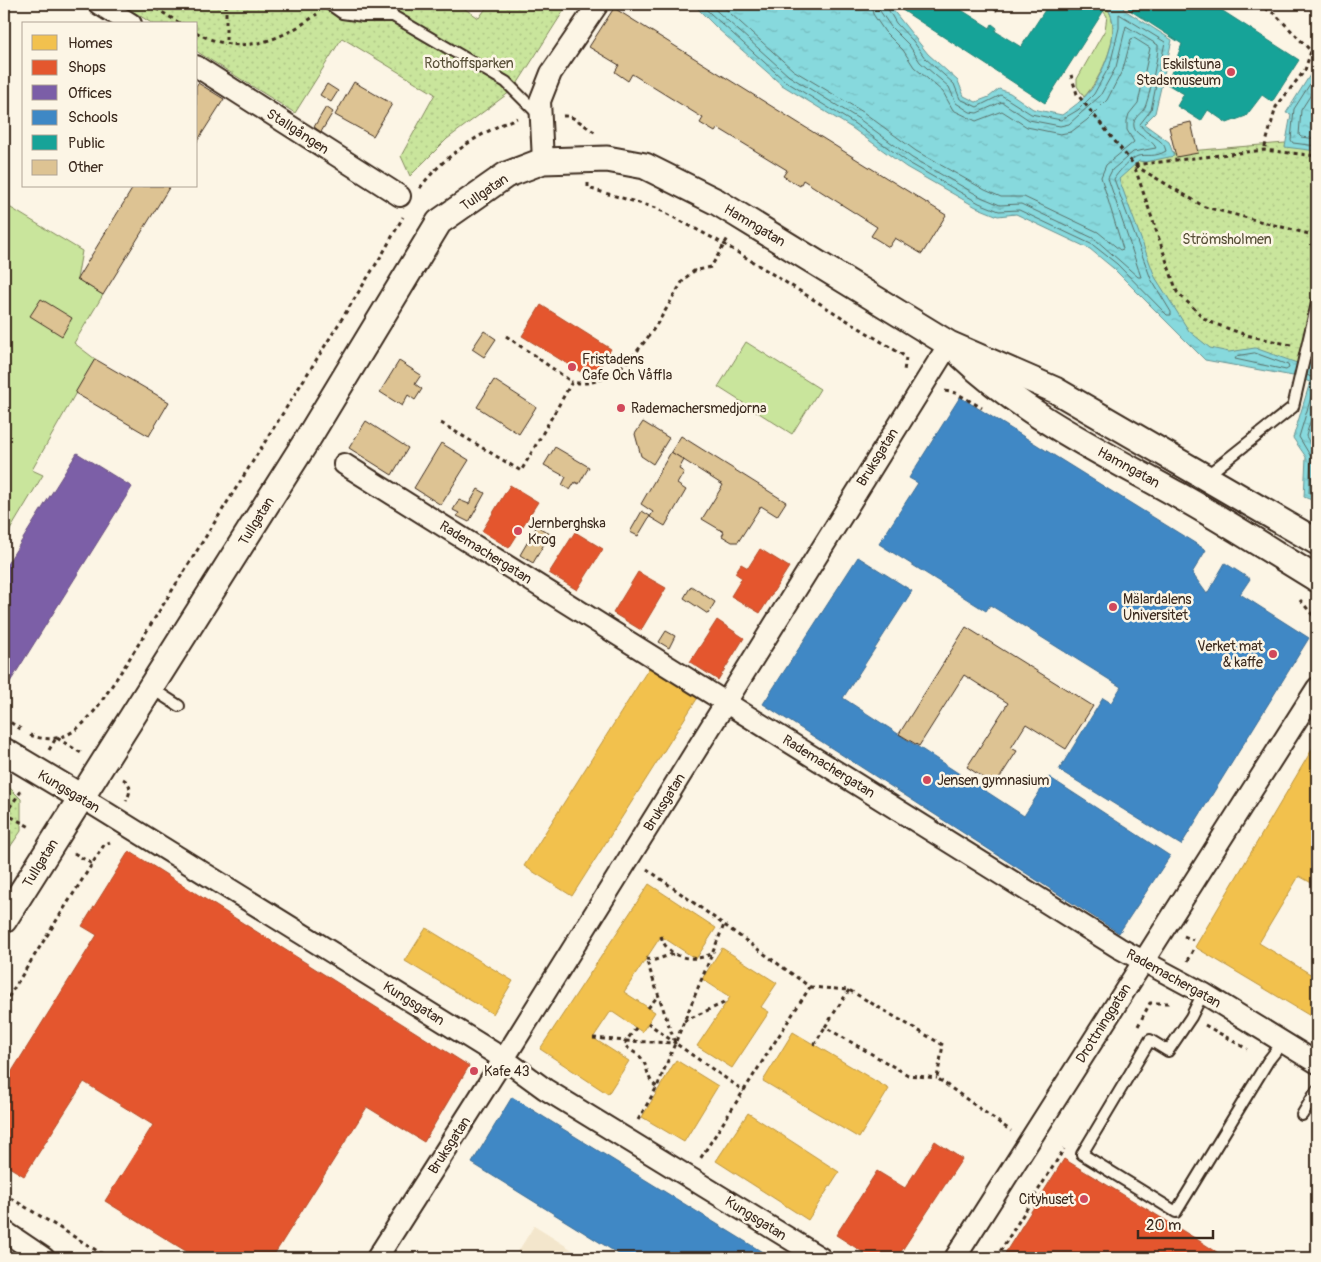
<svg xmlns="http://www.w3.org/2000/svg" width="1321" height="1262" font-family="Pangolin,sans-serif">
<style>
.built{fill:#f3e6cc}
.grass{fill:#c9e59c;stroke:#82885d}
.park{fill:url(#park-dots);stroke:#82885d}
.water{fill:url(#water-ripples);stroke:#699391}
.homes{fill:#f2c14e;stroke:#bb9440}
.shops{fill:#e4572e;stroke:#b14a29}
.offices{fill:#7b5ea7;stroke:#684e7e}
.schools{fill:#3f88c5;stroke:#3e6c93}
.public{fill:#17a398;stroke:#227f73}
.lines{fill:none;stroke-linecap:round;stroke-linejoin:round}
.shore{stroke:#59706a;stroke-width:1}
.building{fill:#ddc393;stroke:#3b2a1e}
.service-casing{stroke:#3b2a1e;stroke-width:14}
.minor-casing{stroke:#3b2a1e;stroke-width:24}
.tertiary-casing{stroke:#3b2a1e;stroke-width:29}
.path{stroke:#3b2a1e;stroke-width:3;stroke-dasharray:4 4;stroke-linecap:butt}
.service{stroke:#fcf5e5;stroke-width:10}
.minor{stroke:#fcf5e5;stroke-width:20}
.tertiary{stroke:#fcf5e5;stroke-width:25}
.poi-dot{fill:#d1495b;stroke:#fcf5e5;stroke-width:2}
.labels{text-anchor:middle;stroke-width:5;stroke-linejoin:round;paint-order:stroke}
.park-label{font-size:14px;fill:#574f37;stroke:#fcf5e5}
.poi-label{font-size:14px;fill:#3b2a1e;stroke:#fcf5e5;text-anchor:start}
.street-label{font-size:14px;fill:#3b2a1e;stroke:#fcf5e5}
</style>
<defs>
<pattern id="park-dots" width="8" height="8" patternUnits="userSpaceOnUse" patternTransform="scale(1.25)"><rect width="8" height="8" fill="#c9e59c"/><path d="M2 2h.1M6 6h.1" fill="none" stroke="#aec586" stroke-width="1.8" stroke-linecap="round"/></pattern>
<pattern id="water-ripples" width="26" height="14" patternUnits="userSpaceOnUse" patternTransform="scale(1.25)"><rect width="26" height="14" fill="#87d9dd"/><path d="M2 4q2-2 4 0t4 0M15 11q2-2 4 0t4 0" fill="none" stroke="#75babd"/></pattern>
</defs>
<rect width="100%" height="100%" fill="#fcf5e5"/>
<filter id="ink" filterUnits="userSpaceOnUse"><feTurbulence type="fractalNoise" baseFrequency=".02" numOctaves="2"/><feDisplacementMap in="SourceGraphic" scale="10" xChannelSelector="R" yChannelSelector="G"/><feConvolveMatrix kernelMatrix="1 2 1 2 8 2 1 2 1" color-interpolation-filters="sRGB"/></filter>
<g filter="url(#ink)">
<!-- built -->
<polygon class="built" points="534,1226 585,1258 514,1258"/>
<!-- grass -->
<g class="grass">
<path d="M1107 8C1124 30 1101 79 1084 97L1077 86V79L1105 30 1107 16 1103 11Z"/>
<polygon points="6,205 82,251 77,279 103,295 74,343 95,359 32,470 43,475 4,540 4,209"/>
<polygon points="746,342 820,389 792,434 718,387"/>
</g>
<!-- park -->
<g class="park">
<polygon points="121,4 457,4 479,18 489,4 568,4 514,89 447,139 410,176 401,156 435,94 342,38 295,113 196,51 196,24 153,24"/>
<polygon points="1285,143 1317,147 1317,371 1204,353 1159,303 1125,220 1117,168 1153,154"/>
<polygon points="4,782 21,799 21,831 4,856"/>
</g>
<!-- water -->
<g class="water">
<path d="M693 4H888L928 54 958 81 964 96 976 102 989 97 999 89 1010 93 1033 109 1062 115C1072 108 1083 100 1091 90 1104 71 1123 28 1107 8L1110 4H1126L1123 9 1172 40 1155 113 1144 124 1169 142 1174 156 1145 162 1139 161 1119 179 1155 277 1189 331 1210 348 1229 352 1255 348 1297 363 1317 362V502L1304 497 1306 457 1293 438 1310 382 1293 376 1205 360 1113 268 1090 249 1016 214 998 216 976 207 906 167 852 128 782 85 718 29Z"/>
<polygon points="1317,64 1317,151 1285,147 1291,114 1286,113"/>
</g>
<!-- homes -->
<g class="homes">
<polygon points="654,660 702,691 572,896 524,866"/>
<polygon points="1317,741 1317,886 1299,876 1259,943 1317,978 1317,1020 1195,947"/>
<polygon points="649,884 716,928 696,959 661,936 624,992 655,1012 648,1023 642,1032 611,1011 593,1038 629,1061 608,1094 540,1049"/>
<polygon points="426,928 513,981 493,1014 405,961"/>
<polygon points="722,948 777,983 761,1007 769,1012 732,1068 697,1046 730,997 702,979"/>
<polygon points="793,1032 889,1089 859,1138 763,1081"/>
<polygon points="676,1060 718,1086 684,1142 642,1117"/>
<polygon points="748,1113 839,1172 808,1220 716,1161"/>
</g>
<!-- shops -->
<g class="shops">
<polygon points="541,305 611,349 592,379 522,336"/>
<polygon points="510,485 538,502 509,548 482,531"/>
<polygon points="575,532 603,549 577,590 549,573"/>
<polygon points="760,549 789,567 760,613 731,596 742,578 735,573 741,564 748,568"/>
<polygon points="638,572 666,588 641,630 613,613"/>
<polygon points="717,620 744,638 718,680 690,662"/>
<polygon points="129,851 469,1066 424,1142 367,1107 272,1258 197,1258 105,1201 153,1125 84,1082 24,1176 4,1164 4,1084 97,935 82,926"/>
<polygon points="935,1141 962,1159 897,1258 872,1258 836,1235 877,1171 905,1188"/>
<polygon points="1064,1159 1198,1240 1226,1258 1002,1258"/>
</g>
<!-- offices -->
<polygon class="offices" points="77,453 132,487 5,690 4,569"/>
<!-- schools -->
<g class="schools">
<polygon points="960,397 1206,550 1192,573 1207,594 1225,563 1250,579 1240,594 1309,638 1181,845 1059,770 1103,698 1111,703 1121,687 990,605 986,611 879,544 918,483 909,478"/>
<polygon points="858,557 912,591 843,698 1024,816 1049,777 1170,856 1119,933 763,704"/>
<polygon points="512,1097 563,1129 772,1258 625,1258 472,1163"/>
</g>
<!-- public -->
<g class="public">
<polygon points="893,4 952,4 990,28 992,24 997,28 995,31 1021,47 1045,10 1036,4 1108,4 1045,103"/>
<polygon points="1132,4 1212,4 1299,60 1272,102 1262,95 1246,116 1227,123 1208,110 1201,121 1177,106 1184,94 1167,84 1182,44 1128,9"/>
</g>
<g class="lines">
<!-- shore -->
<g class="shore">
<path d="M700 4 785 81 855 124 909 163 979 203 999 211 1019 210 1093 245 1117 264 1167 315H1171V312L1151 279 1114 179C1117 173 1131 158 1138 156 1148 154 1154 158 1166 151 1164 137 1145 136 1140 124L1151 110 1165 42 1119 14V28L1110 65 1094 94 1078 110 1061 120 1031 114 1001 95 977 107 960 99 954 84 925 58 913 41 896 23 885 4"/>
<path d="M709 4 789 76 859 119 912 158 981 197 1000 205 1021 204 1095 239 1138 277H1141L1108 178 1112 170 1133 152 1156 148C1152 138 1136 137 1134 127 1132 117 1142 114 1145 107 1149 98 1159 54 1158 45L1126 26 1116 67 1100 96 1069 124 1060 126 1029 120 1002 102 977 113 970 112 956 103 949 87 920 62 909 45 891 27 880 11 878 4"/>
<polyline points="720,4 793,70 863,112 916,151 985,190 1001,197 1024,197 1098,232 1120,250 1123,249 1101,177 1106,165 1134,142 1127,130 1127,121 1129,114 1138,103 1150,48 1134,38 1131,39 1123,69 1107,100 1087,120 1071,132 1060,134 1027,127 1002,111 976,121 953,110 943,92 914,67 903,50 885,32 873,14 871,4"/>
<polyline points="1317,73 1294,109 1291,140 1293,143 1317,146"/>
<polyline points="1317,85 1301,110 1299,135 1301,137 1317,139"/>
<polygon points="1255,353 1288,365 1289,368 1286,370 1235,359 1237,356"/>
<polyline points="1307,375 1313,378 1315,384 1299,437 1311,457 1309,493 1317,497"/>
<polyline points="1317,398 1306,436 1317,457"/>
</g>
</g>
<!-- building -->
<g class="building">
<polygon points="614,8 946,215 922,254 895,238 889,247 871,236 877,227 803,180 800,186 783,176 787,170 718,128 715,132 700,123 703,118 632,74 628,81 615,72 619,65 589,47"/>
<polygon points="354,82 392,104 373,136 335,115"/>
<polygon points="198,83 224,99 196,143 196,86"/>
<polygon points="327,84 338,91 331,102 320,95"/>
<polygon points="326,107 333,112 321,132 314,127"/>
<polygon points="1191,122 1198,153 1176,157 1169,127"/>
<polygon points="134,186 170,186 103,295 77,279"/>
<polygon points="41,299 72,318 62,336 30,316"/>
<polygon points="484,331 496,339 484,357 472,349"/>
<polygon points="95,359 169,402 149,436 75,393"/>
<polygon points="399,361 421,375 415,384 422,389 415,400 408,395 402,406 380,392"/>
<polygon points="494,380 536,407 519,434 477,407"/>
<polygon points="366,421 408,448 392,475 349,448"/>
<polygon points="643,422 669,438 653,464 641,456 635,434"/>
<polygon points="681,436 786,502 777,516 761,506 738,542 732,542 722,536 724,532 702,519 723,485 671,452"/>
<polygon points="441,443 469,460 441,505 414,488"/>
<polygon points="555,447 589,467 579,484 575,482 570,490 562,485 566,477 544,465"/>
<polygon points="671,452 684,460 679,469 684,472 677,484 686,490 665,526 650,517 653,512 641,504"/>
<polygon points="478,489 485,493 469,522 457,516 459,513 453,510 459,500 469,504"/>
<polygon points="642,511 650,516 638,536 630,532"/>
<polygon points="537,526 550,534 533,563 520,555"/>
<polygon points="691,586 715,602 708,614 684,598"/>
<polygon points="966,627 1093,706 1066,749 1026,724 1011,748 1017,751 995,785 967,767 1008,703 964,675 919,746 899,734"/>
<polygon points="666,631 675,636 669,648 659,642"/>
</g>
<g class="lines">
<defs>
<g id="service">
<polyline points="329,4 342,13 363,16 393,16 506,82 539,115"/>
<polyline points="389,4 393,16"/>
<polyline points="1205,477 1293,407 1317,303"/>
<polyline points="151,688 179,706"/>
<polyline points="1203,993 1191,1017 1168,1051 1150,1040 1082,1154 1176,1212 1268,1061 1283,1042"/>
<polyline points="1302,1115 1317,1090"/>
</g>
<g id="minor">
<polyline points="99,4 131,24"/>
<polyline points="196,66 400,196"/>
<polyline points="543,161 540,101 551,73 598,4"/>
<polyline points="344,464 1119,948 1203,993 1317,1063"/>
<polyline points="81,797 504,1059 545,1089 821,1258"/>
<polyline points="4,1231 44,1258"/>
<polyline points="377,1258 512,1046 949,344"/>
<polyline points="955,1258 1317,688"/>
</g>
<g id="tertiary">
<path d="M962 356C1024 415 1103 453 1178 495 1225 521 1271 551 1317 579"/>
<polyline points="4,751 81,797"/>
<polyline points="4,920 307,440 439,222 506,175 543,161 607,159 645,166 717,202 949,344 1055,390 1317,542"/>
</g>
</defs>
<!-- service casing -->
<use href="#service" class="service-casing"/>
<!-- minor casing -->
<use href="#minor" class="minor-casing"/>
<!-- tertiary casing -->
<use href="#tertiary" class="tertiary-casing"/>
<!-- path -->
<g class="path">
<polyline points="149,4 181,24"/>
<polyline points="226,4 226,45"/>
<polyline points="987,4 998,11 1002,4"/>
<polyline points="1258,4 1275,14 1311,51 1305,70 1276,107 1264,150"/>
<path d="M196 32C238 57 280 42 317 14"/>
<polyline points="1071,75 1077,94 1134,165 1205,207 1317,236"/>
<path d="M563 116C576 115 585 128 597 133"/>
<polyline points="588,183 588,188 656,208 724,244 906,357 904,371"/>
<path d="M420 188C443 156 481 132 517 118"/>
<polyline points="506,336 572,382"/>
<polyline points="1291,345 1246,335 1207,321 1177,292 1134,165 1264,150 1317,156"/>
<polyline points="945,391 956,393 982,408"/>
<path d="M441 423 521 471 572 382C625 393 661 316 684 279L694 271 711 267 728 238"/>
<polyline points="1300,600 1317,620"/>
<polyline points="4,718 22,730"/>
<path d="M30 735C78 753 100 701 123 669L383 253 403 217"/>
<polyline points="57,738 81,753"/>
<polyline points="49,750 56,738"/>
<path d="M123 779C132 784 131 792 126 801"/>
<polyline points="4,813 32,828"/>
<polyline points="5,814 22,790"/>
<polyline points="74,853 92,864"/>
<polyline points="647,869 810,987 700,1159"/>
<path d="M661 936C667 958 692 963 711 954"/>
<polyline points="1184,936 1193,940"/>
<polyline points="673,954 655,960 646,959 675,1043 744,1091"/>
<polyline points="1188,961 1193,950"/>
<polyline points="810,987 849,990 943,1045 937,1078 1011,1131"/>
<polyline points="849,990 825,1027 908,1075 937,1078"/>
<polyline points="4,1004 104,845 110,842"/>
<polyline points="648,1008 658,996"/>
<polyline points="684,1021 726,1002"/>
<polyline points="1205,1025 1247,1049"/>
<polyline points="1138,1026 1150,1003 1168,1003 1169,1000"/>
<polyline points="636,1028 626,1041 675,1043 648,1023"/>
<path d="M593 1038 626 1041 624 1044C629 1051 638 1053 642 1059 649 1069 646 1079 657 1087"/>
<polyline points="814,1045 825,1027"/>
<polyline points="638,1120 657,1087 724,925"/>
<polyline points="4,1194 109,1258"/>
<polyline points="996,1258 1064,1149"/>
</g>
<!-- service -->
<use href="#service" class="service"/>
<!-- minor -->
<use href="#minor" class="minor"/>
<!-- tertiary -->
<use href="#tertiary" class="tertiary"/>
</g>
</g>
<!-- markers -->
<g class="poi-dot">
<circle cx="1231" cy="72" r="5"/>
<circle cx="572" cy="367" r="5"/>
<circle cx="621" cy="408" r="5"/>
<circle cx="518" cy="531" r="5"/>
<circle cx="1113" cy="607" r="5"/>
<circle cx="1273" cy="654" r="5"/>
<circle cx="927" cy="780" r="5"/>
<circle cx="474" cy="1071" r="5"/>
<circle cx="1084" cy="1199" r="5"/>
</g>
<g class="labels">
<!-- park labels -->
<g class="park-label">
<text x="469" y="68">Rothoffsparken</text>
<text x="1227" y="244">Strömsholmen</text>
</g>
<!-- poi labels -->
<g class="poi-label">
<text x="1221" y="69" text-anchor="end">Eskilstuna<tspan x="1221" dy="16">Stadsmuseum</tspan></text>
<text x="582" y="364">Fristadens<tspan x="582" dy="16">Cafe Och Våffla</tspan></text>
<text x="631" y="413">Rademachersmedjorna</text>
<text x="528" y="528">Jernberghska<tspan x="528" dy="16">Krog</tspan></text>
<text x="1123" y="604">Mälardalens<tspan x="1123" dy="16">Universitet</tspan></text>
<text x="1263" y="651" text-anchor="end">Verket mat<tspan x="1263" dy="16">&amp; kaffe</tspan></text>
<text x="937" y="785">Jensen gymnasium</text>
<text x="484" y="1076">Kafe 43</text>
<text x="1074" y="1204" text-anchor="end">Cityhuset</text>
</g>
<!-- street labels -->
<g class="street-label">
<text transform="translate(298 131) rotate(33)" y="5">Stallgången</text>
<text transform="translate(484 192) rotate(-34)" y="5">Tullgatan</text>
<text transform="translate(755 225) rotate(31)" y="5">Hamngatan</text>
<text transform="translate(877 457) rotate(-58)" y="5">Bruksgatan</text>
<text transform="translate(1129 467) rotate(29)" y="5">Hamngatan</text>
<text transform="translate(256 521) rotate(-58)" y="5">Tullgatan</text>
<text transform="translate(486 552) rotate(32)" y="5">Rademachergatan</text>
<text transform="translate(829 766) rotate(32)" y="5">Rademachergatan</text>
<text transform="translate(69 791) rotate(31)" y="5">Kungsgatan</text>
<text transform="translate(664 802) rotate(-58)" y="5">Bruksgatan</text>
<text transform="translate(40 863) rotate(-58)" y="5">Tullgatan</text>
<text transform="translate(1174 978) rotate(29)" y="5">Rademachergatan</text>
<text transform="translate(414 1003) rotate(32)" y="5">Kungsgatan</text>
<text transform="translate(1103 1023) rotate(-58)" y="5">Drottninggatan</text>
<text transform="translate(449 1145) rotate(-57)" y="5">Bruksgatan</text>
<text transform="translate(756 1218) rotate(32)" y="5">Kungsgatan</text>
</g>
</g>
<!-- margin -->
<rect width="1321" height="1262" fill="none" stroke="#fcf5e5" stroke-width="20"/>
<rect x="10" y="10" width="1301" height="1242" fill="none" stroke="#3b2a1e" stroke-width="2" filter="url(#ink)"/>
<!-- legend -->
<rect x="22" y="22" width="175" height="165" fill="#fcf5e5" stroke="#afa495"/>
<rect x="32" y="35" width="25" height="15" fill="#f2c14e" stroke="#afa495"/>
<text x="68" y="48" font-size="15" fill="#3b2a1e">Homes</text>
<rect x="32" y="60" width="25" height="15" fill="#e4572e" stroke="#afa495"/>
<text x="68" y="72" font-size="15" fill="#3b2a1e">Shops</text>
<rect x="32" y="85" width="25" height="15" fill="#7b5ea7" stroke="#afa495"/>
<text x="68" y="98" font-size="15" fill="#3b2a1e">Offices</text>
<rect x="32" y="110" width="25" height="15" fill="#3f88c5" stroke="#afa495"/>
<text x="68" y="122" font-size="15" fill="#3b2a1e">Schools</text>
<rect x="32" y="135" width="25" height="15" fill="#17a398" stroke="#afa495"/>
<text x="68" y="148" font-size="15" fill="#3b2a1e">Public</text>
<rect x="32" y="160" width="25" height="15" fill="#ddc393" stroke="#afa495"/>
<text x="68" y="172" font-size="15" fill="#3b2a1e">Other</text>
<!-- scale -->
<path d="M1138 1230v8h75v-8" fill="none" stroke="#3b2a1e" stroke-width="2.5"/>
<text x="1146" y="1230" font-size="15" fill="#3b2a1e" stroke="#fcf5e5" stroke-width="4" paint-order="stroke">20 m</text>
</svg>
